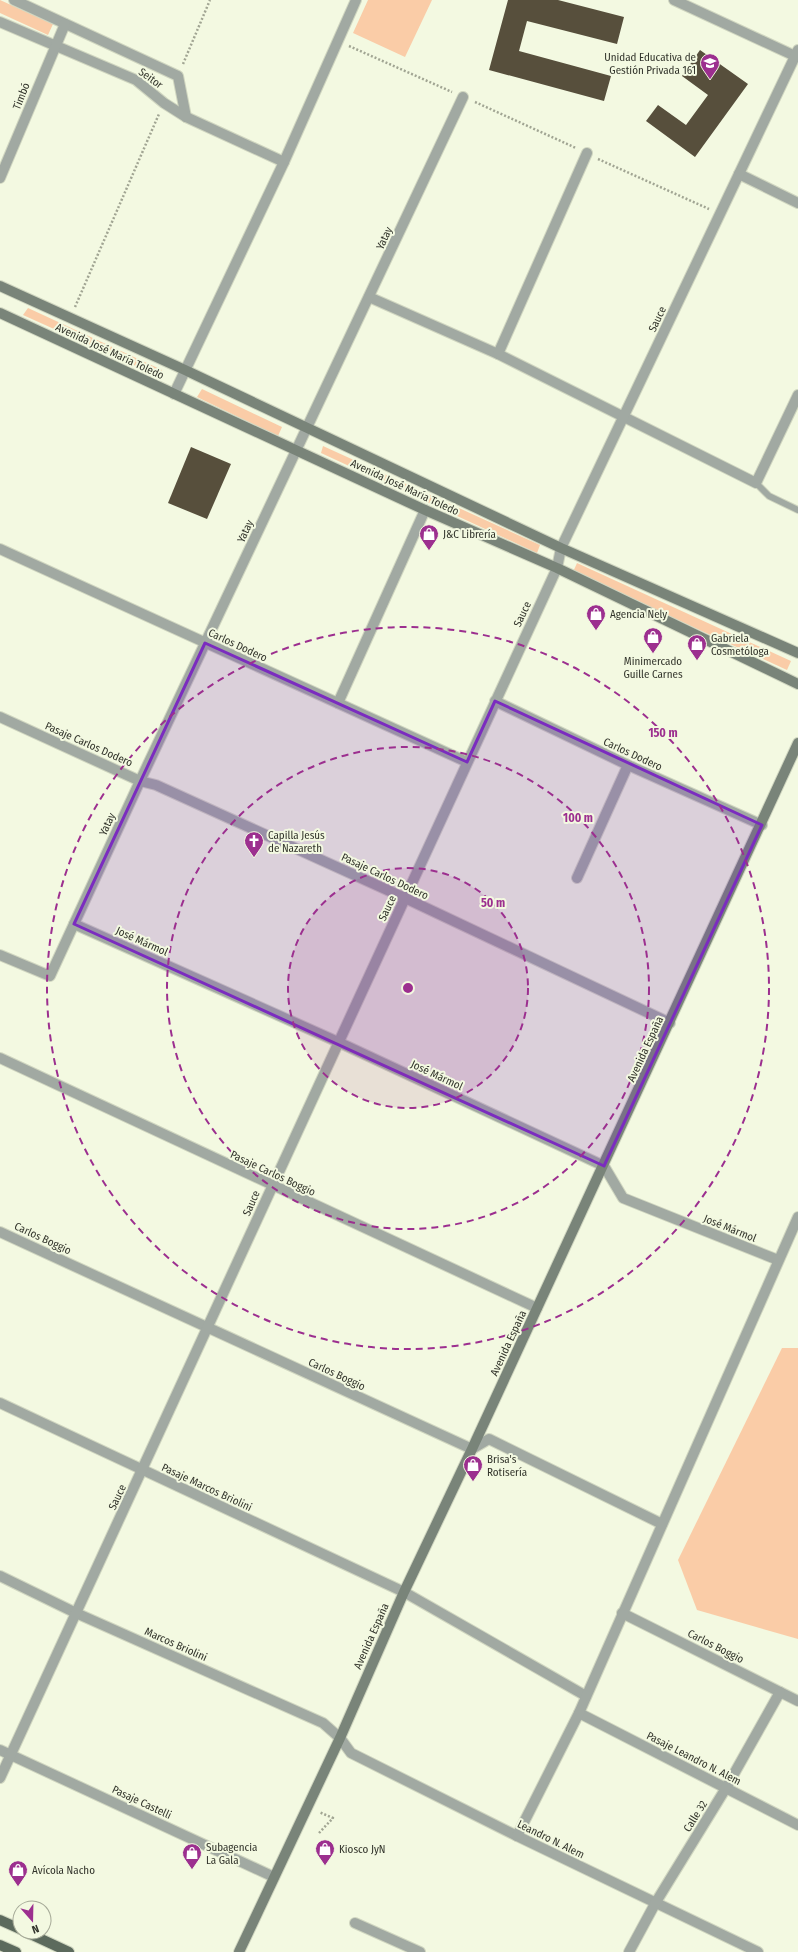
<svg xmlns="http://www.w3.org/2000/svg" width="798" height="1952" font-family="'Fira Sans Condensed',sans-serif">
<style>
.green{fill:#facca7}
.building{fill:#574f3c}
.lines{fill:none;stroke-linecap:round;stroke-linejoin:round}
.service-casing{stroke:#d0d6c0;stroke-width:8}
.minor-casing{stroke:#d0d6c0;stroke-width:12}
.tertiary-casing{stroke:#d0d6c0;stroke-width:12}
.secondary-casing{stroke:#d0d6c0;stroke-width:12}
.primary-casing{stroke:#d0d6c0;stroke-width:12}
.path{stroke:#a1a593;stroke-width:2.5;stroke-dasharray:2 2;stroke-linecap:butt}
.service{stroke:#a1a9a2;stroke-width:6}
.minor{stroke:#a1a9a2;stroke-width:10}
.tertiary{stroke:#a1a9a2;stroke-width:10}
.secondary{stroke:#798479;stroke-width:10}
.primary{stroke:#5c6a5d;stroke-width:10}
.marked{fill:#7b2cbf;fill-opacity:0.2;stroke:#7b2cbf;stroke-width:3;stroke-linejoin:round}
.ring{fill:none;stroke:#9c2f8f;stroke-width:2;stroke-dasharray:7 5}
.labels{text-anchor:middle;stroke-width:4;stroke-linejoin:round;paint-order:stroke}
.poi-label{font-size:11px;fill:#32342b;stroke:#f3f9e1;text-anchor:start}
.street-label{font-size:11px;fill:#32342b;stroke:#f3f9e1}
.centre{fill:#9c2f8f;stroke:#f3f9e1;stroke-width:2}
.ring-label{font-size:12px;text-anchor:middle;font-weight:bold;fill:#9c2f8f;stroke:#f3f9e1;stroke-width:4;stroke-linejoin:round;paint-order:stroke}
</style>
<rect width="100%" height="100%" fill="#f3f9e1"/>
<!-- green -->
<g class="green">
<polygon points="0,0 53,24 48,35 0,13"/>
<polygon points="368,0 432,0 405,57 353,33"/>
<polygon points="28,308 162,370 158,376 23,315"/>
<polygon points="202,389 282,427 278,436 197,397"/>
<polygon points="323,446 540,545 537,553 321,453"/>
<polygon points="577,563 791,661 787,670 573,572"/>
<polygon points="782,1348 798,1348 798,1639 697,1610 678,1560"/>
</g>
<!-- building -->
<g class="building">
<polygon points="508,0 558,0 624,17 617,44 527,21 519,51 611,76 604,101 489,70"/>
<polygon points="700,50 748,84 695,157 646,121 658,105 686,125 708,95 682,76"/>
<polygon points="191,447 231,464 207,519 168,503"/>
</g>
<g class="lines">
<defs>
<polyline id="service" points="756,483 769,496 798,510"/>
<g id="minor">
<polyline points="14,0 178,76 186,117"/>
<polyline points="0,22 136,80 164,103 186,117 284,162"/>
<polyline points="739,174 798,203"/>
<polyline points="0,178 65,24"/>
<polyline points="369,297 498,354 756,483 798,395"/>
<polyline points="498,354 587,153"/>
<polyline points="174,394 284,162 356,0"/>
<polyline points="0,549 467,762"/>
<polyline points="495,701 628,765 762,825"/>
<polyline points="338,703 425,510"/>
<polyline points="0,717 140,781 156,785 405,898 670,1023"/>
<polyline points="577,878 628,765"/>
<polyline points="74,924 338,1042 604,1166 623,1198 778,1260"/>
<polyline points="0,955 50,976 140,781 463,97"/>
<polyline points="0,1058 537,1308"/>
<polyline points="0,1232 472,1449 489,1439 662,1524"/>
<polyline points="0,1403 404,1592 586,1696"/>
<polyline points="0,1576 76,1613 323,1723 340,1738 351,1753 517,1836 758,1952"/>
<polyline points="622,1613 798,1701"/>
<polyline points="579,1713 798,1825"/>
<polyline points="0,1750 274,1877"/>
<polyline points="517,1836 579,1713 798,1217"/>
<polyline points="355,1923 420,1952"/>
<polyline points="629,1952 656,1902 726,1788 780,1692"/>
</g>
<g id="tertiary">
<polyline points="674,0 795,56"/>
<polyline points="0,1778 557,568 561,548 798,50"/>
</g>
<g id="secondary">
<polyline points="0,286 185,370 561,548 798,653"/>
<polyline points="0,313 425,510 557,568 798,684"/>
<polyline points="239,1952 340,1738 404,1592 472,1449 798,743"/>
</g>
<g id="primary">
<polyline points="0,1920 20,1929"/>
<polyline points="26,1932 69,1952"/>
<polyline points="0,1945 16,1952"/>
</g>
</defs>
<!-- service casing -->
<use href="#service" class="service-casing"/>
<!-- minor casing -->
<use href="#minor" class="minor-casing"/>
<!-- tertiary casing -->
<use href="#tertiary" class="tertiary-casing"/>
<!-- secondary casing -->
<use href="#secondary" class="secondary-casing"/>
<!-- primary casing -->
<use href="#primary" class="primary-casing"/>
<!-- path -->
<g class="path">
<polyline points="349,46 452,92"/>
<polyline points="183,64 210,0"/>
<polyline points="475,102 576,148"/>
<polyline points="598,159 709,209"/>
<polyline points="75,307 159,114"/>
<polyline points="319,1833 333,1818 319,1812"/>
</g>
<!-- service -->
<use href="#service" class="service"/>
<!-- minor -->
<use href="#minor" class="minor"/>
<!-- tertiary -->
<use href="#tertiary" class="tertiary"/>
<!-- secondary -->
<use href="#secondary" class="secondary"/>
<!-- primary -->
<use href="#primary" class="primary"/>
</g>
<!-- marked area -->
<path class="marked" d="M205 643 467 762 495 701 762 825 604 1166 74 924Z"/>
<!-- distance rings -->
<circle cx="408" cy="988" r="120" fill="#9c2f8f" fill-opacity=".12"/>
<g class="ring">
<circle cx="408" cy="988" r="120"/>
<circle cx="408" cy="988" r="241"/>
<circle cx="408" cy="988" r="361"/>
</g>
<!-- icons -->
<defs>
<symbol id="university-pin" viewBox="-11 -11 22 30"><path d="M0 17L-7.5 6A9.5 9.5 0 1 1 7.5 6Z" fill="#9c2f8f" stroke="#f3f9e1"/><path d="M0-5L7-2L0 1L-7-2ZM-4 1L0 2.5L4 1V4Q0 6-4 4Z" fill="#fff"/></symbol>
<symbol id="shop-pin" viewBox="-11 -11 22 30"><path d="M0 17L-7.5 6A9.5 9.5 0 1 1 7.5 6Z" fill="#9c2f8f" stroke="#f3f9e1"/><path d="M-5-2.5h2.3a2.7 3.5 0 0 1 5.4 0H5L5.5 6h-11ZM-1.5-2.5h3a1.5 2.3 0 0 0-3 0Z" fill="#fff"/></symbol>
<symbol id="church-pin" viewBox="-11 -11 22 30"><path d="M0 17L-7.5 6A9.5 9.5 0 1 1 7.5 6Z" fill="#9c2f8f" stroke="#f3f9e1"/><path d="M-1.2-6h2.4v3.5h3.3v2.4h-3.3V6h-2.4V-.1h-3.3v-2.4h3.3Z" fill="#fff"/></symbol>
</defs>
<g fill-rule="evenodd">
<use href="#university-pin" x="699" y="52" width="22" height="30"/>
<use href="#shop-pin" x="418" y="523" width="22" height="30"/>
<use href="#shop-pin" x="585" y="603" width="22" height="30"/>
<use href="#shop-pin" x="642" y="626" width="22" height="30"/>
<use href="#shop-pin" x="686" y="633" width="22" height="30"/>
<use href="#church-pin" x="243" y="830" width="22" height="30"/>
<use href="#shop-pin" x="462" y="1454" width="22" height="30"/>
<use href="#shop-pin" x="314" y="1838" width="22" height="30"/>
<use href="#shop-pin" x="181" y="1842" width="22" height="30"/>
<use href="#shop-pin" x="7" y="1859" width="22" height="30"/>
</g>
<g class="labels">
<!-- poi labels -->
<g class="poi-label">
<text x="696" y="61" text-anchor="end">Unidad Educativa de<tspan x="696" dy="13">Gestión Privada 161</tspan></text>
<text x="443" y="538">J&amp;C Librería</text>
<text x="610" y="618">Agencia Nely</text>
<text x="711" y="642">Gabriela<tspan x="711" dy="13">Cosmetóloga</tspan></text>
<text x="653" y="665" text-anchor="middle">Minimercado<tspan x="653" dy="13">Guille Carnes</tspan></text>
<text x="268" y="839">Capilla Jesús<tspan x="268" dy="13">de Nazareth</tspan></text>
<text x="487" y="1463">Brisa's<tspan x="487" dy="13">Rotisería</tspan></text>
<text x="206" y="1851">Subagencia<tspan x="206" dy="13">La Gala</tspan></text>
<text x="339" y="1853">Kiosco JyN</text>
<text x="32" y="1874">Avícola Nacho</text>
</g>
<!-- street labels -->
<g class="street-label">
<text transform="translate(151 78) rotate(36)" y="4">Seitor</text>
<text transform="translate(21 96) rotate(-68)" y="4">Timbó</text>
<text transform="translate(384 238) rotate(-65)" y="4">Yatay</text>
<text transform="translate(657 319) rotate(-65)" y="4">Sauce</text>
<text transform="translate(110 351) rotate(25)" y="4">Avenida José María Toledo</text>
<text transform="translate(405 487) rotate(25)" y="4">Avenida José María Toledo</text>
<text transform="translate(245 531) rotate(-65)" y="4">Yatay</text>
<text transform="translate(522 614) rotate(-65)" y="4">Sauce</text>
<text transform="translate(238 645) rotate(25)" y="4">Carlos Dodero</text>
<text transform="translate(89 744) rotate(24)" y="4">Pasaje Carlos Dodero</text>
<text transform="translate(633 754) rotate(25)" y="4">Carlos Dodero</text>
<text transform="translate(107 824) rotate(-65)" y="4">Yatay</text>
<text transform="translate(385 876) rotate(25)" y="4">Pasaje Carlos Dodero</text>
<text transform="translate(387 908) rotate(-65)" y="4">Sauce</text>
<text transform="translate(142 941) rotate(24)" y="4">José Mármol</text>
<text transform="translate(645 1049) rotate(-65)" y="4">Avenida España</text>
<text transform="translate(437 1075) rotate(25)" y="4">José Mármol</text>
<text transform="translate(273 1173) rotate(25)" y="4">Pasaje Carlos Boggio</text>
<text transform="translate(251 1203) rotate(-66)" y="4">Sauce</text>
<text transform="translate(730 1228) rotate(22)" y="4">José Mármol</text>
<text transform="translate(43 1238) rotate(25)" y="4">Carlos Boggio</text>
<text transform="translate(508 1343) rotate(-65)" y="4">Avenida España</text>
<text transform="translate(337 1374) rotate(25)" y="4">Carlos Boggio</text>
<text transform="translate(207 1487) rotate(25)" y="4">Pasaje Marcos Briolini</text>
<text transform="translate(117 1497) rotate(-65)" y="4">Sauce</text>
<text transform="translate(371 1636) rotate(-66)" y="4">Avenida España</text>
<text transform="translate(176 1644) rotate(24)" y="4">Marcos Briolini</text>
<text transform="translate(716 1646) rotate(27)" y="4">Carlos Boggio</text>
<text transform="translate(694 1758) rotate(27)" y="4">Pasaje Leandro N. Alem</text>
<text transform="translate(142 1802) rotate(25)" y="4">Pasaje Castelli</text>
<text transform="translate(695 1816) rotate(-58)" y="4">Calle 32</text>
<text transform="translate(551 1839) rotate(26)" y="4">Leandro N. Alem</text>
</g>
</g>
<circle cx="408" cy="988" r="6" class="centre"/>
<g class="ring-label">
<text x="663" y="737">150 m</text>
<text x="578" y="822">100 m</text>
<text x="493" y="907">50 m</text>
</g>
<!-- north arrow -->
<g transform="translate(32 1920) rotate(160)"><circle r="19" fill="#f3f9e1" stroke="#a6aa98"/>
<path d="M0-3L7 15L0 10L-7 15Z" fill="#9c2f8f"/>
<text y="-6" font-size="11" font-weight="bold" text-anchor="middle" fill="#32342b">N</text>
</g>
</svg>
